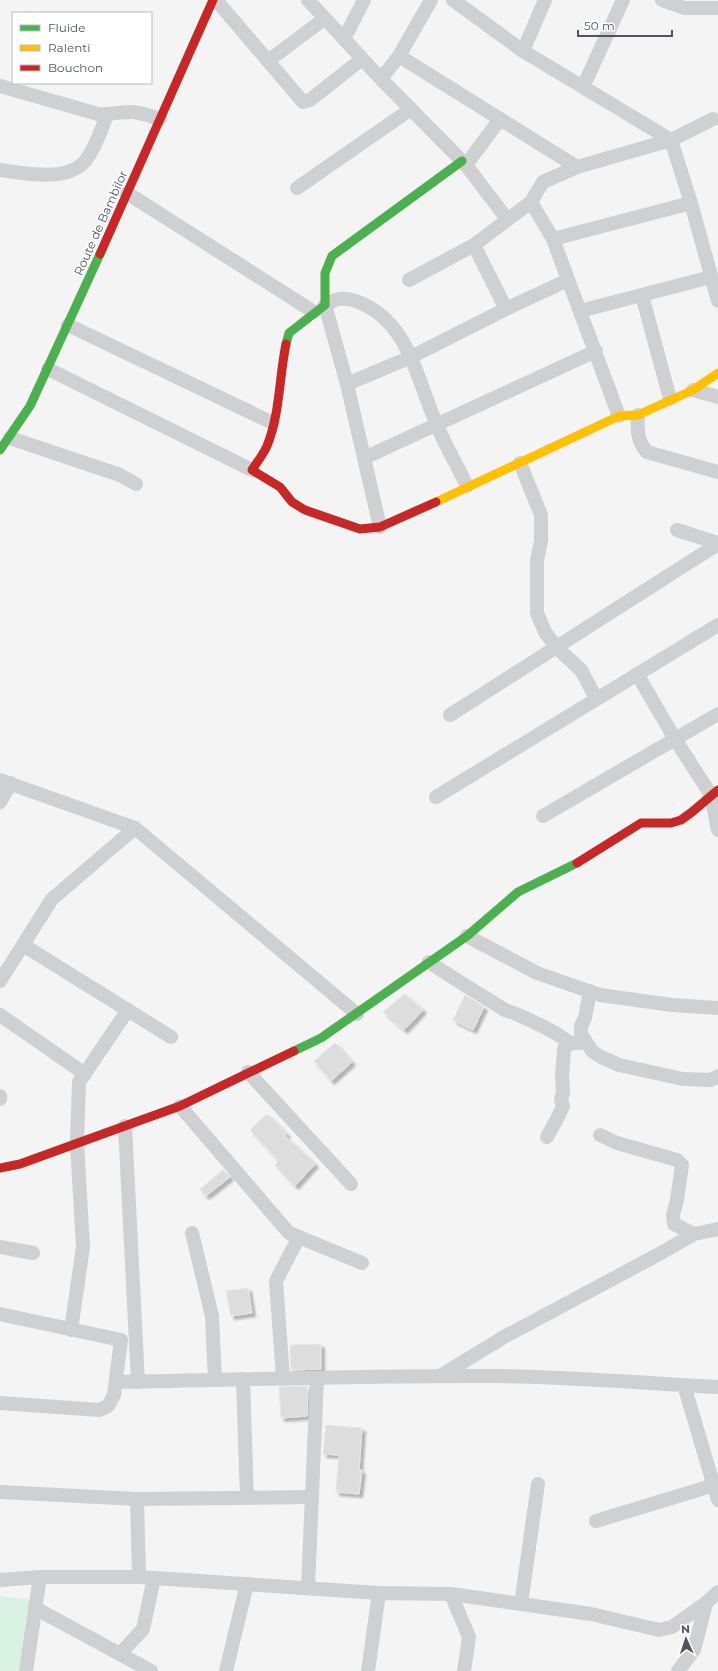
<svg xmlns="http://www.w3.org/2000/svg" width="718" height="1671" font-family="Montserrat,sans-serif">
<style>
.green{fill:#d9f2e3}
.building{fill:#ddddde;stroke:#e5e6e7;filter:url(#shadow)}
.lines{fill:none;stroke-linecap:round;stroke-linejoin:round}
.street{stroke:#ced0d2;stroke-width:14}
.fast{stroke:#4caf50;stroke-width:9}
.slow{stroke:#ffc107;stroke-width:9}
.jam{stroke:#c62828;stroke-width:9}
.labels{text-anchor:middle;stroke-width:3;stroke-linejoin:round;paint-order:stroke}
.street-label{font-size:12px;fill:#4a5661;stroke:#fff}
</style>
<defs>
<filter id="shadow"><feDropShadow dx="3.5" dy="3.5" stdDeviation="1" flood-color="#0004"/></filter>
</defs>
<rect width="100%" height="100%" fill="#f4f4f4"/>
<!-- green -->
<polygon class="green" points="0,1596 32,1600 19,1671 0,1671"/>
<!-- building -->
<g class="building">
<polygon points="405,994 423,1010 404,1030 383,1012"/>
<polygon points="465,995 484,1007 473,1030 453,1020"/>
<polygon points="335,1043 352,1062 331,1081 314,1061"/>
<polygon points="267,1114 287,1134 285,1136 315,1164 295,1186 275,1165 279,1161 250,1130"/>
<polygon points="223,1170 230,1177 206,1196 200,1189"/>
<polygon points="248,1288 252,1313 231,1316 226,1291"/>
<polygon points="321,1344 321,1369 291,1370 290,1345"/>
<polygon points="308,1386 307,1416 281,1418 279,1387"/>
<polygon points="326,1425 362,1428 359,1470 362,1470 359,1494 336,1492 339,1455 323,1454"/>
</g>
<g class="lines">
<!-- street -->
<g class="street">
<polyline points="216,0 303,102 310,100 362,59"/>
<polyline points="308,0 381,79 466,165 507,219"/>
<polyline points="453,0 523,51 671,140 691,203 718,301"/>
<polyline points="662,0 684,8 718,8"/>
<polyline points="344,39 364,0"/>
<polyline points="523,51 545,0"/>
<polyline points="399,56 577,167"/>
<polyline points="268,61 324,19"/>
<polyline points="381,79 399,56 431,0"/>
<path d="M0 86 98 114C109 115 119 112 130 112 140 112 150 116 160 119"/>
<polyline points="583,87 623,0"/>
<polyline points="466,165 500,119"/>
<path d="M0 170C25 173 68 183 86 160 96 147 101 130 107 115"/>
<polyline points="297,188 411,109"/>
<polyline points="127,193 314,312"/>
<polyline points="531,202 553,239 619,416"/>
<polyline points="553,239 691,203"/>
<polyline points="474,245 506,309"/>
<polyline points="409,280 474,245 531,202 543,182 577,167 671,140 713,119"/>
<polyline points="642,295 670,399"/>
<polyline points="580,311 711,277"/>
<polyline points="68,325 273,423"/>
<polyline points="48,369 252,470"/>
<polyline points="347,384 411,357 506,309 568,280"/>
<polyline points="693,390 718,397"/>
<path d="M638 415C637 429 637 441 647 452L718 472"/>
<polyline points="10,438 120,475 136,484"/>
<polyline points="364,458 596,351"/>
<polyline points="520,463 541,515 541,541 537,561 537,613 545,632 556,647 581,670 596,698"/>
<path d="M380 527 347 384 325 305C329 303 334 300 339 299 348 298 357 301 365 305 410 327 418 382 436 423 445 445 457 465 467 486"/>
<polyline points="677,530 718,543"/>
<polyline points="637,674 675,739 711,795 718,830"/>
<polyline points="450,715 718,544"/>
<polyline points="0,780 135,828 357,1014"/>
<polyline points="436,797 718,625"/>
<polyline points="0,802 11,783"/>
<polyline points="543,816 718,714"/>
<polyline points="467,936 537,973 600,995 672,1005 718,1008"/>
<polyline points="23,945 171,1037"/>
<path d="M429 962C454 979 480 994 505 1010 508 1012 513 1012 516 1014 535 1022 555 1031 570 1043"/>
<polyline points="0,981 52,899 135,828"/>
<polyline points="590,991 585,1018 581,1026 581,1034 592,1051 601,1057 619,1065 683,1079 711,1080 718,1076"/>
<polyline points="0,1015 85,1074"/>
<polyline points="248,1072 351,1184"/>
<polyline points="0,1096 0,1099"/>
<polyline points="180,1106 289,1233 362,1263"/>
<polyline points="125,1126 138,1382"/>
<polyline points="600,1135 617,1143 677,1160 682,1165 677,1200 673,1215 674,1224 694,1234"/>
<polyline points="547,1137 558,1117 563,1106 561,1099 563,1092 562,1077 564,1049 570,1043 579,1043"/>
<polyline points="192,1233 212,1316 215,1380"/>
<polyline points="0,1247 33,1253"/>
<polyline points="0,1314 121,1340 114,1395 108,1406 99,1410 0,1403"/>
<polyline points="71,1330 83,1247 77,1143 79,1082 128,1010"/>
<polyline points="440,1376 504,1337 661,1253 694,1234 718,1229"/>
<polyline points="283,1378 276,1281 299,1237"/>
<polyline points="243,1379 247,1498"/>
<path d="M116 1382C243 1380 370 1375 497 1376 571 1377 644 1383 718 1387"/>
<polyline points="684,1385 718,1500"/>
<polyline points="0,1492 137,1499 312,1497"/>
<polyline points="137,1499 139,1577"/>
<polyline points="596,1521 718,1484"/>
<polyline points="0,1580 40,1577 139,1577 379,1593 451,1594 591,1614 659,1630 672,1627 706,1603"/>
<polyline points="308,1588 317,1378"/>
<polyline points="451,1594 469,1637 464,1671"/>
<polyline points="521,1604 538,1484"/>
<polyline points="35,1608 151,1671"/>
<polyline points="120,1654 143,1629 154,1578"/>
<polyline points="26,1671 40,1577"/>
<polyline points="226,1671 247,1584"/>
<polyline points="368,1671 379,1593"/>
<polyline points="678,1671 694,1650 706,1603 718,1592"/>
</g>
<!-- fast -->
<g class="fast">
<polyline points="286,344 289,333 325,305 325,273 332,256 462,161"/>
<polyline points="0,450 30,406 100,254"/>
<polyline points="294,1051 321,1038 467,936 518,892 577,863"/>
</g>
<!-- slow -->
<polyline class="slow" points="436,502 619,416 638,415 693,390 718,373"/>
<!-- jam -->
<g class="jam">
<polyline points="100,254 213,0"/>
<path d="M286 344C279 378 280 414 267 446 263 455 257 462 252 470L280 487 292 502 305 510 360 529 380 527 436 502"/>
<polyline points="577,863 641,823 671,823 681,820 692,812 718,790"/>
<polyline points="0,1168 20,1164 180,1106 294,1051"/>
</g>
</g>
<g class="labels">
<!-- street labels -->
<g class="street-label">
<text transform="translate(101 223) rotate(-66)" y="4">Route de Bambilor</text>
</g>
</g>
<!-- legend -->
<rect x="12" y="12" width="140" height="72" fill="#ffffff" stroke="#b7bbc0"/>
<rect x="20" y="25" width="20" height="6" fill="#4caf50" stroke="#b7bbc0"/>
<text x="48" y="32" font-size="12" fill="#4a5661">Fluide</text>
<rect x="20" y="45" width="20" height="6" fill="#ffc107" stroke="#b7bbc0"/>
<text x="48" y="52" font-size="12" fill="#4a5661">Ralenti</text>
<rect x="20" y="65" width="20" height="6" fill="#c62828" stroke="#b7bbc0"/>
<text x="48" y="72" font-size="12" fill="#4a5661">Bouchon</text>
<!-- north arrow -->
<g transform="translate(686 1639) rotate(357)" stroke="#ffffff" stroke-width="3" paint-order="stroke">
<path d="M0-3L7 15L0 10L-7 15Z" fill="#4a5661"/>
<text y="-6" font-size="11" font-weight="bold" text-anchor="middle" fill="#4a5661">N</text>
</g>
<!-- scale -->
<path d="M578 30v6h94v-6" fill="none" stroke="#4a5661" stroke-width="2"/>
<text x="584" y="30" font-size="12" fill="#4a5661" stroke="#ffffff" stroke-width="3" paint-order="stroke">50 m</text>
</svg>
